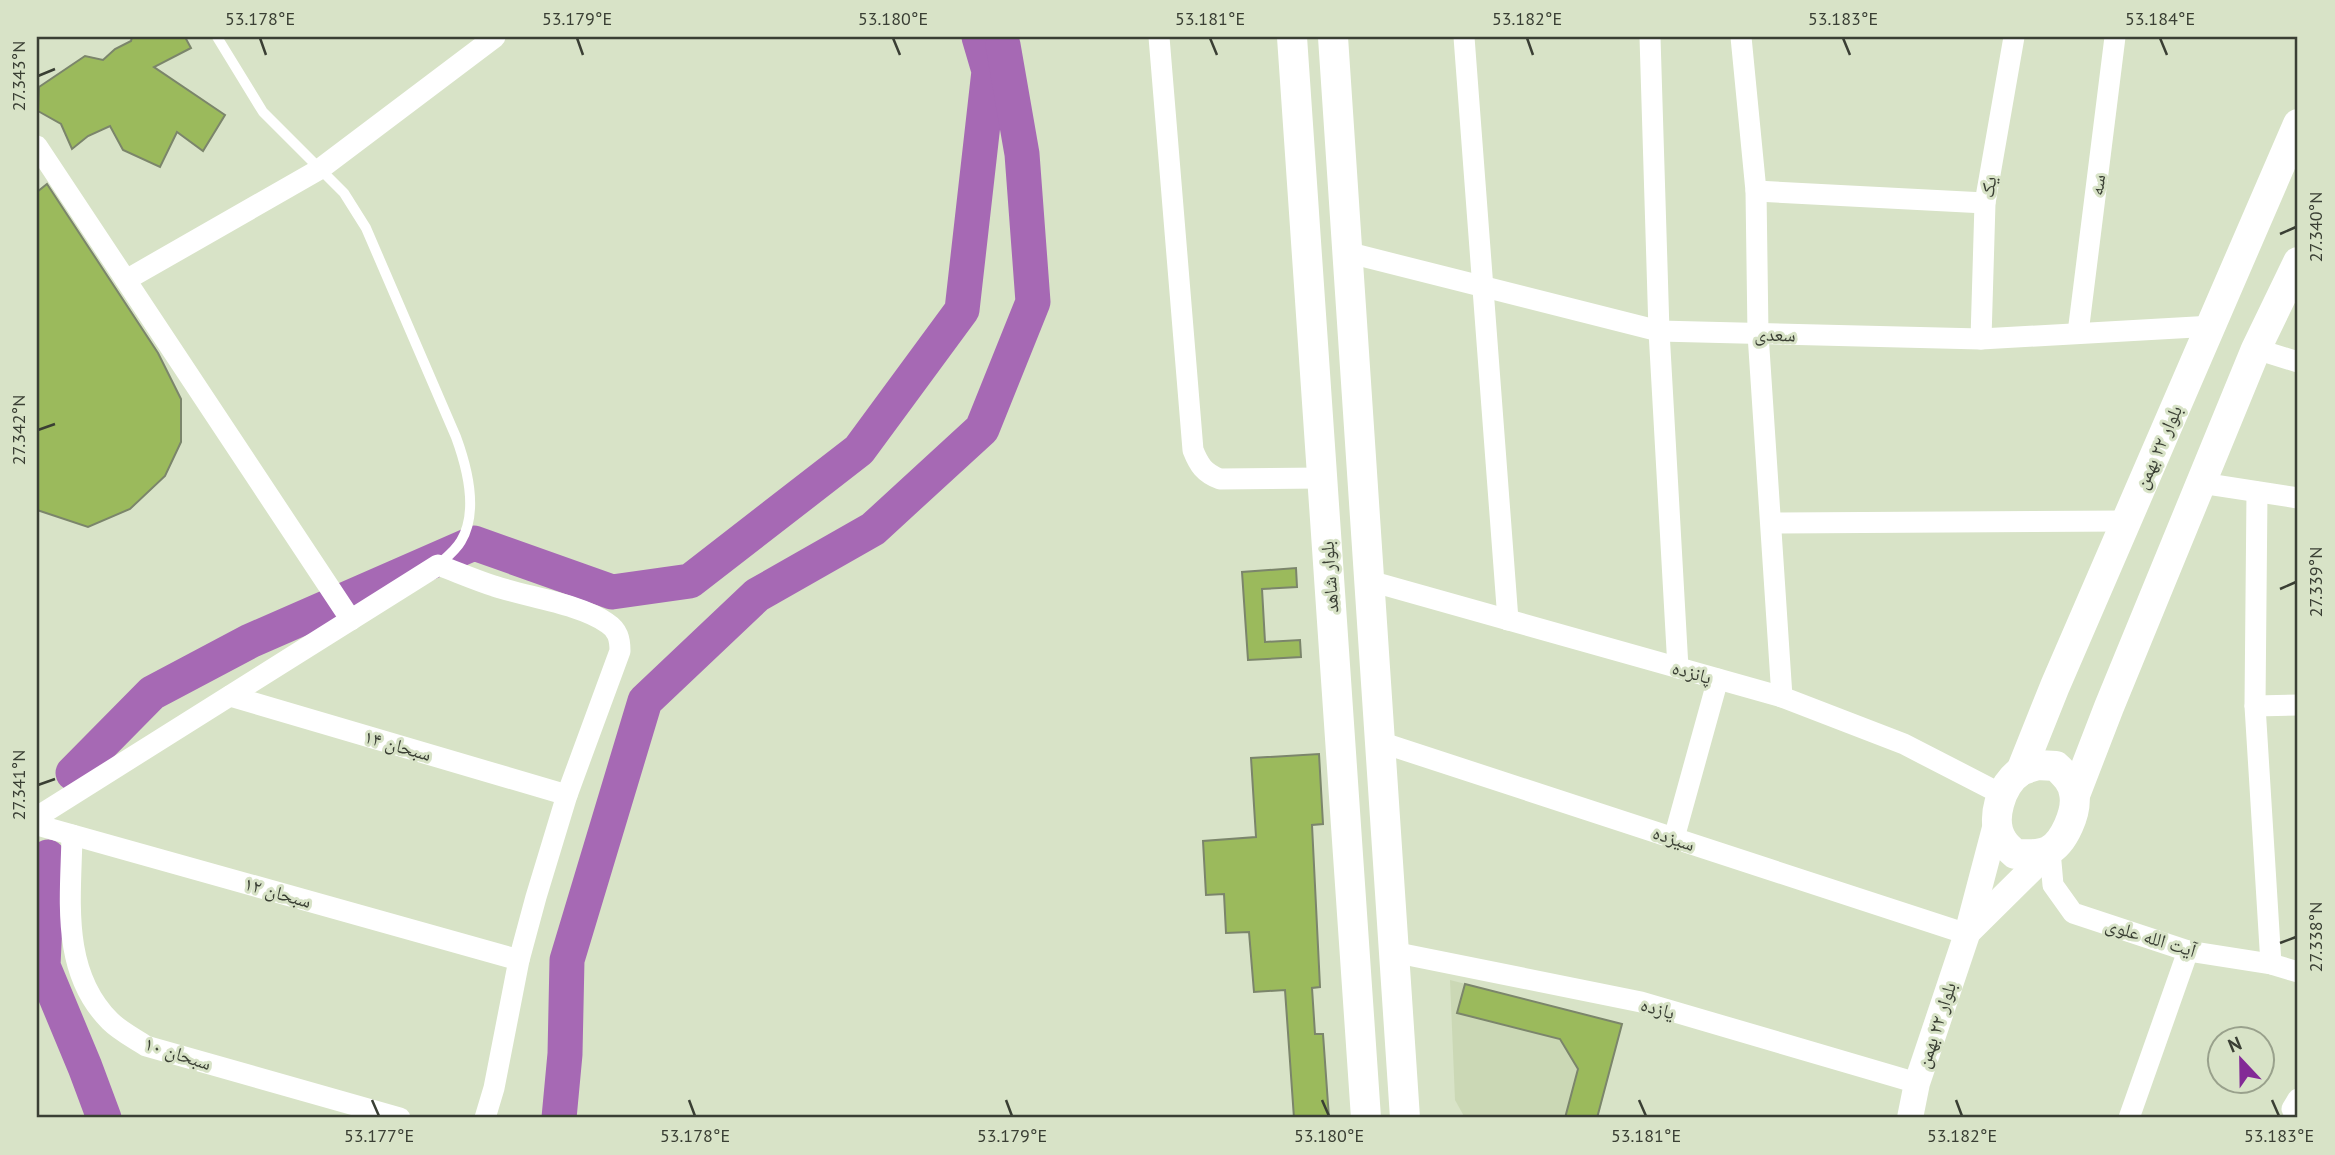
<svg xmlns="http://www.w3.org/2000/svg" width="2335" height="1155" font-family="'PT Sans','Noto Naskh Arabic',sans-serif">
<style>
.built{fill:#cbd8b5}
.lines{fill:none;stroke-linecap:round;stroke-linejoin:round}
.river{stroke:#a669b4;stroke-width:35}
.building{fill:#9bba5c;stroke:#7b856b;stroke-width:2}
.service{stroke:#fff;stroke-width:10}
.minor{stroke:#fff;stroke-width:21}
.tertiary{stroke:#fff;stroke-width:26}
.secondary{stroke:#fff;stroke-width:30}
.ticks{fill:none;stroke:#3a3f34;stroke-width:2.5}
.labels{text-anchor:middle;stroke-width:6;stroke-linejoin:round;paint-order:stroke}
.street-label{font-size:19px;fill:#3a3f34;stroke:#d8e3c7}
.neatline{fill:none;stroke:#3a3f34;stroke-width:2.5}
.ticks-label{font-size:18px;text-anchor:middle;fill:#3a3f34}
</style>
<rect width="100%" height="100%" fill="#d8e3c7"/>
<!-- built -->
<polygon class="built" points="1450,980 1622,1024 1598,1118 1465,1118 1455,1100"/>
<g class="lines">
<!-- river -->
<g class="river">
<polyline points="73,773 152,693 250,641 474,543 612,592 690,581 859,450 962,310 989,71 979,37"/>
<polyline points="48,857 43,966 85,1067 104,1118"/>
<polyline points="559,1118 565,1054 567,960 645,701 757,595 873,529 982,429 1033,302 1022,154 1003,45"/>
</g>
</g>
<!-- building -->
<g class="building">
<polygon points="132,37 185,37 191,48 154,67 225,115 203,151 177,132 160,167 123,150 110,126 88,136 72,149 61,124 38,111 39,87 85,56 103,60 115,49 131,41"/>
<polygon points="47,184 158,353 181,399 181,442 165,476 130,509 88,527 37,510 37,192"/>
<polygon points="1296,568 1297,587 1262,589 1265,642 1300,640 1301,657 1248,660 1242,572"/>
<polygon points="1319,754 1323,824 1312,825 1320,987 1312,988 1315,1034 1323,1034 1329,1118 1294,1118 1285,990 1254,992 1249,932 1226,933 1224,894 1206,895 1203,841 1256,837 1251,758"/>
<polygon points="1465,984 1622,1024 1597,1118 1565,1118 1578,1069 1560,1039 1457,1013"/>
</g>
<g class="lines">
<!-- service -->
<path class="service" d="M217 37 263 112 344 193 366 228 456 437C467 467 479 511 461 541 456 550 447 557 438 565"/>
<!-- minor -->
<g class="minor">
<path d="M1159 37 1193 450C1199 465 1204 473 1220 479L1322 478"/>
<polyline points="1464,37 1508,620"/>
<polyline points="1650,37 1659,331 1678,668"/>
<polyline points="1741,37 1756,191 1758,334 1782,697"/>
<polyline points="37,146 351,620"/>
<polyline points="1756,191 1985,203"/>
<polyline points="1346,252 1659,331 1981,339 2213,326"/>
<polyline points="126,280 320,169 495,37"/>
<polyline points="2078,333 2115,37"/>
<polyline points="1981,339 1985,203 2014,37"/>
<polyline points="2256,349 2298,362"/>
<polyline points="2201,483 2298,498"/>
<polyline points="2257,492 2255,706 2271,964"/>
<polyline points="1772,523 2125,521"/>
<polyline points="1370,581 1782,697 1904,744 2003,795"/>
<polyline points="230,696 567,795"/>
<polyline points="2255,706 2298,705"/>
<polyline points="1380,742 1967,934"/>
<path d="M37 817 438 565C457 572 475 580 494 586 526 597 581 604 607 623 618 630 620 639 620 651L567 795 536 897 519 960 494 1088 485 1118"/>
<polyline points="37,825 519,960"/>
<path d="M72 835C71 898 60 971 110 1021 120 1031 134 1038 146 1046L400 1118"/>
<polyline points="1674,838 1718,679"/>
<polyline points="2050,851 2053,885 2073,913 2188,951 2271,964 2298,972"/>
<polyline points="1393,952 1641,1002 1917,1083"/>
<polyline points="2298,1099 2292,1109 2298,1113"/>
<polyline points="2129,1118 2188,951"/>
</g>
<!-- tertiary -->
<g class="tertiary">
<polyline points="1968,932 2050,851"/>
<polyline points="1910,1118 1917,1083 1967,934 1996,824"/>
</g>
<!-- secondary -->
<g class="secondary">
<polyline points="1292,37 1366,1118"/>
<polyline points="1333,37 1405,1118"/>
<path d="M2037 765 2056 766C2064 774 2072 781 2074 793 2078 811 2064 843 2048 851 2038 856 2026 854 2015 854 2011 850 2006 846 2003 841 1989 821 2001 784 2021 771 2026 768 2033 767 2037 765Z"/>
<polyline points="2021,771 2055,686 2298,124"/>
<polyline points="2075,795 2109,707 2256,349 2298,262"/>
</g>
</g>
<!-- ticks -->
<path class="ticks" d="M260 38 266 55M577 38 583 55M893 38 900 55M1210 38 1217 55M1527 38 1533 55M1843 38 1850 55M2160 38 2167 55M38 76 55 69M2280 234 2296 227M38 430 55 424M2280 589 2296 582M38 785 55 779M2280 943 2296 937M372 1100 379 1116M689 1100 695 1116M1006 1100 1012 1116M1322 1100 1329 1116M1639 1100 1646 1116M1956 1100 1962 1116M2272 1100 2279 1116"/>
<g class="labels">
<!-- street labels -->
<g class="street-label">
<text transform="translate(2097 185) rotate(-83)" y="7">سه</text>
<text transform="translate(1988 187) rotate(-81)" y="7">یک</text>
<text transform="translate(1775 334) rotate(1)" y="7">سعدی</text>
<text transform="translate(2158 447) rotate(-66)" y="7">بلوار ۲۲ بهمن</text>
<text transform="translate(1329 577) rotate(-94)" y="7">بلوار شاهد</text>
<text transform="translate(1692 672) rotate(16)" y="7">پانزده</text>
<text transform="translate(398 745) rotate(16)" y="7">سبحان ۱۴</text>
<text transform="translate(1674 838) rotate(18)" y="7">سیزده</text>
<text transform="translate(278 892) rotate(16)" y="7">سبحان ۱۲</text>
<text transform="translate(2151 937) rotate(17)" y="7">آیت الله علوی</text>
<text transform="translate(1658 1008) rotate(16)" y="7">یازده</text>
<text transform="translate(1936 1025) rotate(-72)" y="7">بلوار ۲۲ بهمن</text>
<text transform="translate(178 1053) rotate(18)" y="7">سبحان ۱۰</text>
</g>
</g>
<!-- border -->
<rect width="2335" height="1155" fill="none" stroke="#d8e3c7" stroke-width="77"/>
<!-- north arrow -->
<g transform="translate(2241 1060) rotate(338)"><circle r="33" fill="#d8e3c7" stroke="#99a18c" stroke-width="2"/>
<path d="M0-5L12 26L0 18L-12 26Z" fill="#832a96"/>
<text y="-10" font-size="19" font-weight="bold" text-anchor="middle" fill="#3a3f34">N</text>
</g>
<rect x="38" y="38" width="2258" height="1078" class="neatline"/>
<g class="ticks-label">
<text x="260" y="25">53.178°E</text>
<text x="577" y="25">53.179°E</text>
<text x="893" y="25">53.180°E</text>
<text x="1210" y="25">53.181°E</text>
<text x="1527" y="25">53.182°E</text>
<text x="1843" y="25">53.183°E</text>
<text x="2160" y="25">53.184°E</text>
<text transform="translate(19 76) rotate(-90)" y="6">27.343°N</text>
<text transform="translate(2316 227) rotate(-90)" y="6">27.340°N</text>
<text transform="translate(19 430) rotate(-90)" y="6">27.342°N</text>
<text transform="translate(2316 582) rotate(-90)" y="6">27.339°N</text>
<text transform="translate(19 785) rotate(-90)" y="6">27.341°N</text>
<text transform="translate(2316 937) rotate(-90)" y="6">27.338°N</text>
<text x="379" y="1142">53.177°E</text>
<text x="695" y="1142">53.178°E</text>
<text x="1012" y="1142">53.179°E</text>
<text x="1329" y="1142">53.180°E</text>
<text x="1646" y="1142">53.181°E</text>
<text x="1962" y="1142">53.182°E</text>
<text x="2279" y="1142">53.183°E</text>
</g>
</svg>
